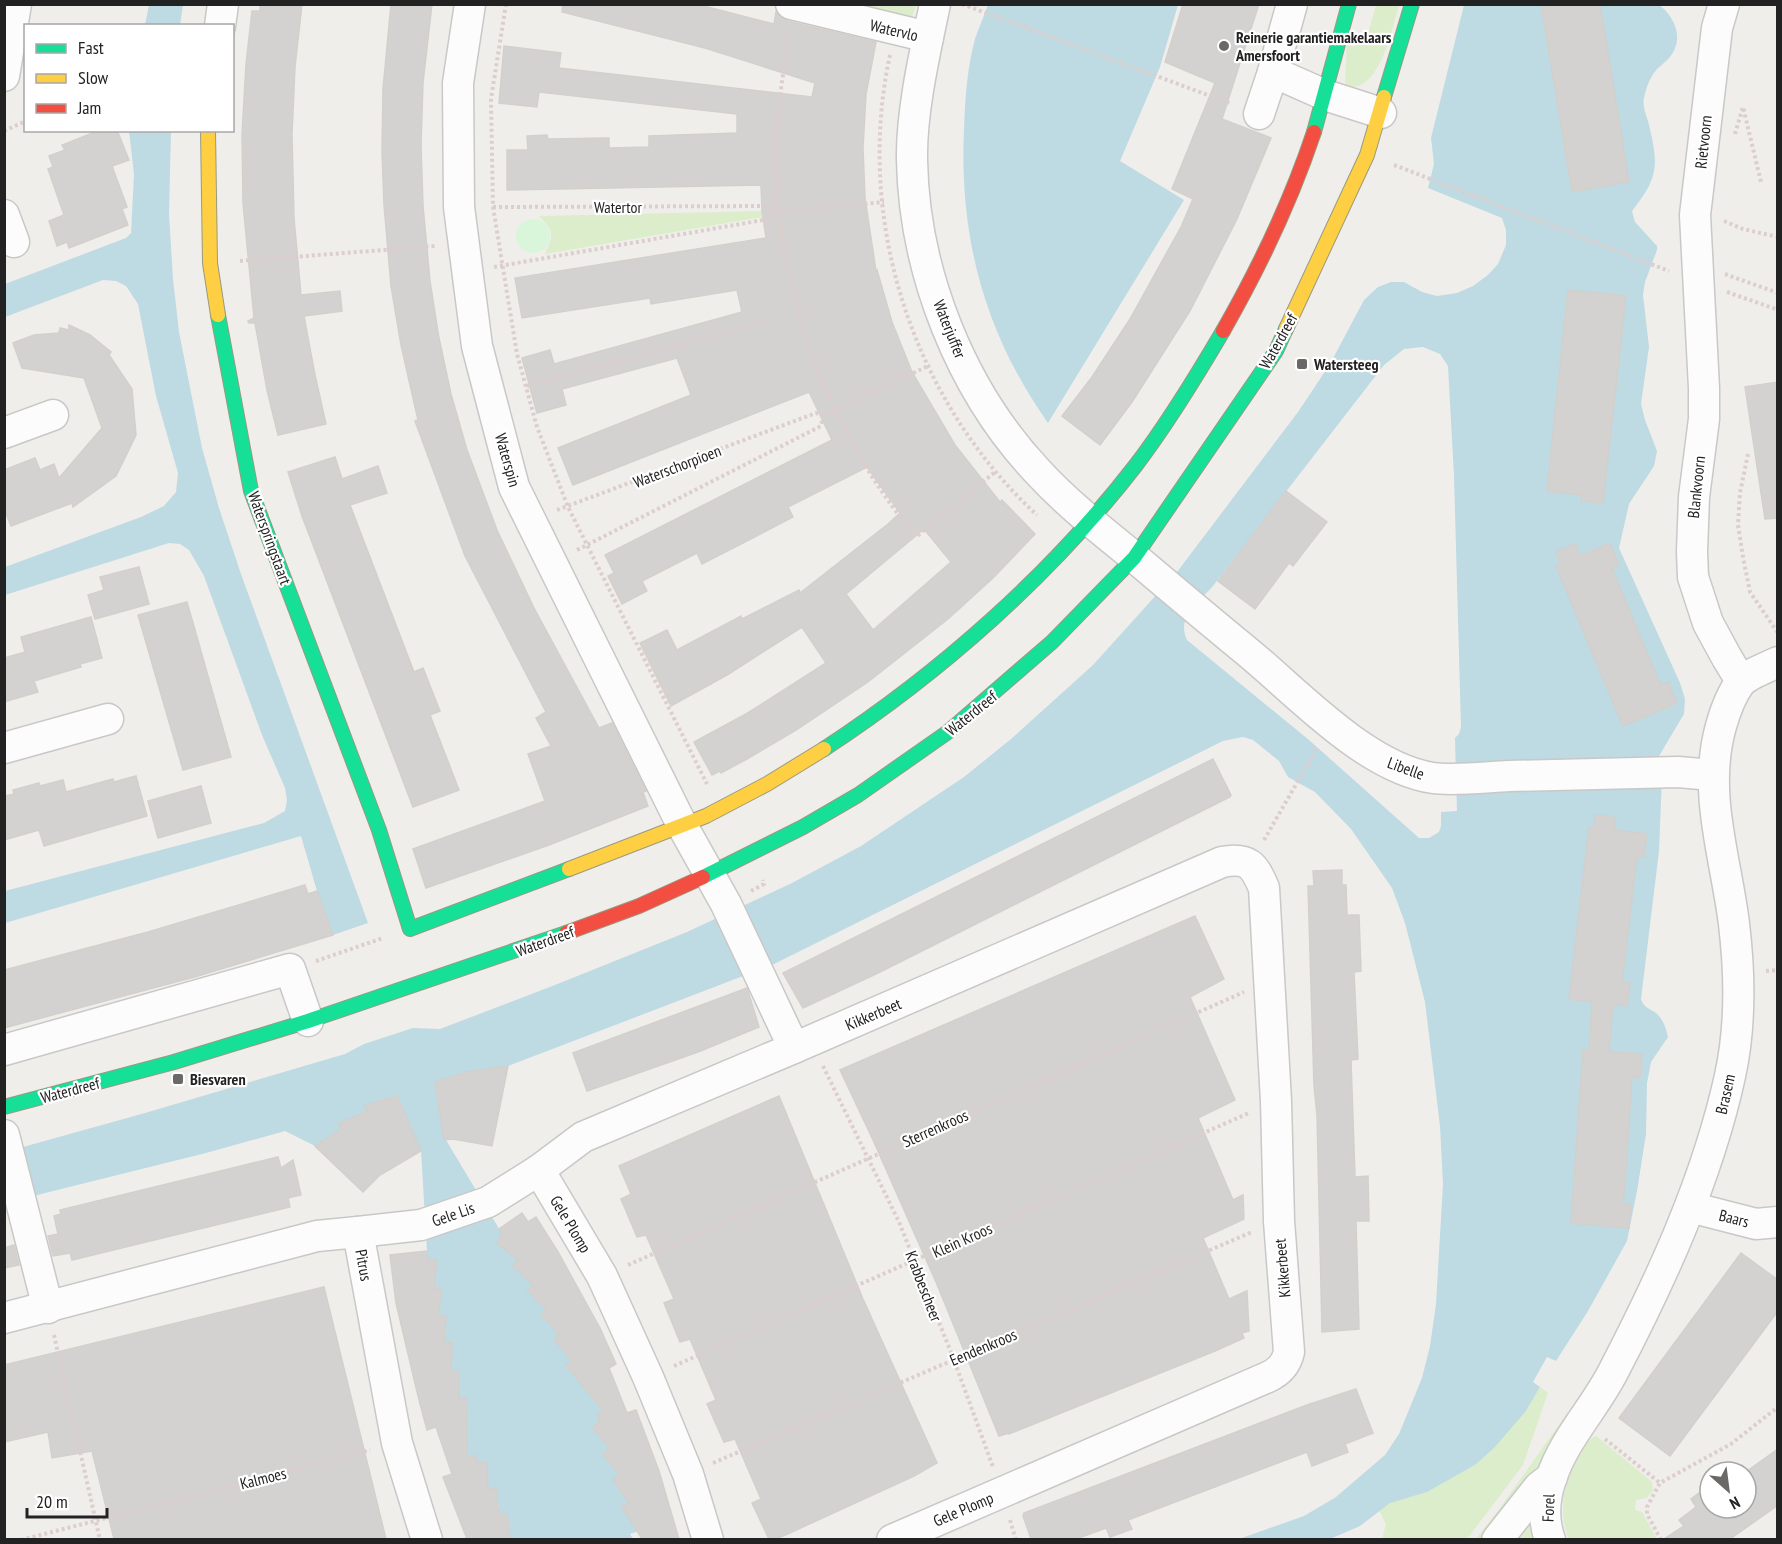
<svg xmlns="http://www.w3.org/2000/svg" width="1782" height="1544" font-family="'PT Sans Narrow',sans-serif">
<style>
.grass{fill:#dbedca}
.park{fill:#d9f5da}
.water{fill:#bedae3;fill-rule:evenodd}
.building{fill:#d4d2d0;stroke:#d3d0cc;stroke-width:1.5;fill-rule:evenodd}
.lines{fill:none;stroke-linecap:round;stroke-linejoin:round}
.street-casing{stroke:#c9c8c7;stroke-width:33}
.fast-casing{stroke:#989a81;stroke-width:16}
.slow-casing{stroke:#989a81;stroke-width:16}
.jam-casing{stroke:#989a81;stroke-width:16}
.path{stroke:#dccecc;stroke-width:4;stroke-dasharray:3 3;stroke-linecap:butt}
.street{stroke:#fdfcfc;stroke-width:30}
.fast{stroke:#16e098;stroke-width:14}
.slow{stroke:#ffcf43;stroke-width:14}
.jam{stroke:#f24e42;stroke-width:14}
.poi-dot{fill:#6a6968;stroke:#fff;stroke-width:2}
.labels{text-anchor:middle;stroke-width:4.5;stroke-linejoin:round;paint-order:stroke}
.street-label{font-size:16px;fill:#222;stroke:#fff}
.poi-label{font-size:16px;font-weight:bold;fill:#222;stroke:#fff;text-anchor:start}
</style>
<rect width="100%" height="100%" fill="#f0eeeb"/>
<!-- grass -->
<g class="grass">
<polygon points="852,5 916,5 911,20"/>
<path d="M1376 5H1399C1392 28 1383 77 1358 86 1354 87 1349 86 1345 85L1347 39 1365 45Z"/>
<path d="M763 211 765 213 762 217 545 254C554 234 554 231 539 216Z"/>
<polygon points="1540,1387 1548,1393 1523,1465 1467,1539 1382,1539 1386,1524 1379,1510 1390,1502 1427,1492 1475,1465 1526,1411"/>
<polygon points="1568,1412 1575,1417 1546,1460 1487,1539 1475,1540 1500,1508"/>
<path d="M1596 1436 1652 1482 1653 1490 1647 1498 1636 1500 1635 1510 1642 1512 1657 1539 1569 1540C1557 1508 1564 1481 1581 1454 1585 1447 1588 1439 1596 1436Z"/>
<polygon points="1532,1506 1540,1539 1507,1540"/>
</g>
<!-- park -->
<circle class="park" cx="533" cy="236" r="17"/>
<!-- water -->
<g class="water">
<path d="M1658 4C1671 13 1682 32 1675 48 1672 57 1664 63 1657 69 1650 77 1646 88 1644 98 1642 106 1647 117 1649 125 1659 166 1658 178 1632 211L1635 222 1657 246V250L1645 282 1643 295 1649 347 1641 404 1645 420 1657 451 1654 466 1629 504 1619 548 1680 683 1685 699 1684 714 1659 756 1662 777 1659 851 1641 999C1644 1008 1649 1008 1656 1013 1663 1019 1666 1028 1668 1037L1651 1062 1647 1083 1646 1134 1637 1191 1627 1241 1588 1311 1556 1361 1547 1357 1533 1382 1540 1387 1526 1411 1494 1448 1475 1465 1427 1492 1390 1503 1360 1526 1330 1539H1239L1304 1516 1336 1497 1385 1455 1399 1434 1422 1378 1430 1346 1436 1304 1443 1184 1440 1126 1425 1002 1405 923 1392 888 1351 829 1315 792 1288 777 1279 761 1253 740 1243 737 1223 741 772 965 508 1066 467 1072 435 1082 443 1135 504 1237 498 1243 513 1256 516 1254 520 1261 513 1266 528 1280 530 1279 534 1286 527 1290 542 1305 545 1303 548 1310 541 1315 555 1330 558 1328 562 1336 554 1340 567 1355 570 1354 574 1362 566 1366 605 1411 598 1415 601 1424 593 1428 606 1444 609 1442 621 1477 613 1480 625 1497 628 1496 630 1504 622 1507 639 1531 630 1534 633 1539H508L507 1536 510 1534 507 1514 499 1517 495 1510 499 1508 496 1488 488 1491 485 1483 488 1482 487 1462 478 1464 475 1456 468 1457 457 1421 466 1418V1398L458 1400V1371L450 1373 452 1344 443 1345 442 1337 445 1336 446 1316 437 1317 441 1289H432L437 1261H428L427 1251 421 1151 397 1096 365 1106 368 1111 339 1125 342 1129 315 1146 285 1131 206 1153 5 1203V1152L145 1113 345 1054 364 1044 413 1028 440 1029 555 985 687 932 792 883 861 846 964 777 1011 739 1093 665 1177 572 1298 412 1330 364 1364 300 1378 287 1391 282H1404L1422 292 1437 296 1457 293 1473 286 1488 275 1498 264 1506 245V230L1502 218 1428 188 1434 164 1431 138 1464 5ZM1423 347 1440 354 1448 366 1454 476 1461 727 1459 734 1455 738 1457 811 1441 812V826L1439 832 1429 838H1419L1309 740 1187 640C1176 617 1199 602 1213 586L1384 365 1404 349Z"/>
<polygon points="149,5 183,5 180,25 145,25"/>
<path d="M988 5H1178L1160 67 1120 161 1184 200 1048 423C985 334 959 238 964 130 965 100 967 68 975 39 979 27 984 16 988 5Z"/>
<polygon points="129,131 171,131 169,214 173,279 179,332 202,448 219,508 241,574 368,923 333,935 317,891 301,836 5,923 5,891 264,823 285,811 287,800 285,788 262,735 204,576 189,550 180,544 169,543 5,595 5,567 141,517 164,506 176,492 178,473 156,396 138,304 126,286 116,281 103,280 5,317 5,284 126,238 131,233 134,174"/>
</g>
<!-- building -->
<g class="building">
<polygon points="260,4 302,4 295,67 292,134 294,218 301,295 340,291 342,311 304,316 315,375 326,424 278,435 267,390 255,323 249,323 248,321 254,318 243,203 242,135 246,64 252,11 260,11"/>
<polygon points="391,4 432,4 423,83 421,145 423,206 430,281 439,338 451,394 467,450 497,530 534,608 599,728 612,723 646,791 643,792 648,806 549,845 426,888 413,849 545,801 528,754 551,746 536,718 546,712 465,556 415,421 418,420 401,345 391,286 384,205 382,152 383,89"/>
<path d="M563 4H696L774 24 776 12 787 21 876 42 866 94 863 148 865 198 876 271 877 270 892 322 912 372 955 445 1000 502 1002 500 1035 534 993 578 948 619 868 682 796 730 747 759 721 773 720 771 712 775 694 742 746 714 826 663 802 627 727 675 671 706 640 643 667 630 677 650 741 616 742 619 799 590 800 593 888 524 900 513 867 467 788 507 793 517 739 545 702 564 697 553 642 581 647 591 622 604 608 576 614 573 605 555 832 440 809 392 573 485 558 448 691 395 677 358 562 389 566 405 537 413 522 358 550 350 554 364 742 312 737 290 651 304 650 298 522 318 515 278 766 238 762 211 761 185 507 190V150H528L527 136 547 135 548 139 609 138V148L649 147V136L737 133V114L539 92 537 107 499 103 504 46 561 53 559 68 812 97 815 83 705 48 562 12ZM924 529 951 562 873 630 846 594Z"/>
<polygon points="1183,4 1259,4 1222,119 1271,138 1237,219 1190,311 1132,402 1100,445 1062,416 1092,377 1130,319 1181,227 1193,199 1172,189 1215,83 1165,62"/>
<polygon points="1541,4 1600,4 1629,182 1572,192"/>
<polygon points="100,130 117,130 129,160 112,166 127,207 122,209 128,225 69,248 67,242 57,246 49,221 64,215 48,169 53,167 49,156 65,150 62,145"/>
<polygon points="1568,290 1626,296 1603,503 1581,501 1582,495 1547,491"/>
<polygon points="69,325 90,335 111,352 109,355 132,389 136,435 116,476 73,507 72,503 11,526 4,508 4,470 35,458 40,470 54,464 59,478 102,428 84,378 22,368 13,343 34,335 59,333 60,328 69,330"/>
<polygon points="1778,382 1778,518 1765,519 1745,387"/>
<polygon points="335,457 342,479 378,466 387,493 350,505 414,672 423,668 440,711 430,715 459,790 413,807 302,516 288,472"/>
<polygon points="1286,491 1327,522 1293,566 1289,563 1255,609 1218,581"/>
<polygon points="1610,543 1619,565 1612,568 1644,646 1661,685 1668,682 1677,703 1623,726 1556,566 1561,564 1556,552 1575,544 1580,556"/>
<polygon points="139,567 149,604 95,619 88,595 104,590 100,577"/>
<polygon points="187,602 231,757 183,770 138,615"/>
<polygon points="91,617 102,658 80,664 81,667 34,681 38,692 4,702 4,658 25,652 21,637"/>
<polygon points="1213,759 1231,795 1230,797 878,973 803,1008 783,973"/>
<polygon points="136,776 147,816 44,846 39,830 4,840 4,796 14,794 13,790 39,783 40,786 63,780 66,792 113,779 114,782"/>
<polygon points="201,786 211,823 158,838 148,801"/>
<polygon points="1596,815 1616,818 1614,830 1647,834 1644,857 1637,856 1622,982 1630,983 1627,1006 1613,1004 1609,1052 1642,1054 1640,1078 1632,1077 1625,1183 1623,1203 1631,1204 1629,1228 1571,1223 1583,1051 1589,1051 1592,1002 1569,999 1589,827 1594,828"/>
<polygon points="1342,870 1342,885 1346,885 1347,915 1359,915 1361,971 1354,972 1358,1059 1351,1060 1355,1177 1368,1176 1369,1221 1356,1221 1359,1329 1322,1332 1317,1115 1314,1086 1308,886 1314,886 1313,871"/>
<polygon points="305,885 308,894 317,891 333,935 198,976 4,1028 4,970 148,932"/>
<polygon points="1195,916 1224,979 1190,997 1235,1100 1198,1118 1233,1200 1243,1195 1244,1219 1203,1238 1229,1299 1247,1291 1249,1331 1242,1333 1244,1338 1215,1351 1009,1434 1009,1433 999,1436 936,1282 873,1140 840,1070"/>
<polygon points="747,988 759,1027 698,1052 587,1091 573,1053"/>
<polygon points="508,1066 492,1146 453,1139 444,1140 435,1082 467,1072"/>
<polygon points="397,1096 421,1151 380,1175 363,1192 315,1146 342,1129 338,1124 368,1111 364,1106"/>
<polygon points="779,1096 863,1299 937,1463 914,1476 792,1532 776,1539 769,1539 752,1503 761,1499 735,1439 724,1442 707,1404 716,1400 690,1339 680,1342 664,1303 674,1299 646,1235 637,1237 621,1199 631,1194 619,1166"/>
<polygon points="278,1157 281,1168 293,1160 301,1195 288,1198 290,1207 72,1260 70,1253 53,1256 48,1236 58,1234 54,1216 61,1214 60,1210"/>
<polygon points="522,1213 528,1222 536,1217 558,1252 600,1328 616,1364 609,1368 627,1413 636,1410 659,1471 679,1539 642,1539 622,1507 629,1503 613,1480 620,1476 603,1454 609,1448 593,1428 600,1420 597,1415 604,1412 566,1365 573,1361 554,1340 559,1334 541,1315 546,1309 527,1290 534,1286 513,1266 518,1260 497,1243 502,1234 499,1229"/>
<polygon points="14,1245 19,1265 4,1268 4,1248"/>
<polygon points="427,1251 428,1261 437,1260 434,1289 441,1288 439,1315 446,1316 444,1342 452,1343 451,1371 458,1371 459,1399 466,1398 467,1458 475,1455 478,1463 487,1462 488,1489 496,1488 499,1515 507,1514 510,1539 467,1539 443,1477 452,1474 436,1427 427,1430 419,1400 396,1303 390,1255"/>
<polygon points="1741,1253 1778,1280 1778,1311 1670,1456 1619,1418"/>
<polygon points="324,1287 386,1539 114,1539 92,1451 52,1458 48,1432 4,1442 4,1365"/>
<polygon points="1356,1389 1373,1433 1345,1444 1348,1452 1312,1466 1307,1452 1128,1520 1132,1529 1110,1537 1106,1528 1076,1539 1031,1539 1023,1516 1024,1513 1307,1405"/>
<polygon points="1778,1449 1778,1505 1730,1539 1664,1539 1684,1526 1679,1520 1696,1507 1691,1499 1710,1485 1710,1508 1746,1508 1746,1472"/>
</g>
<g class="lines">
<defs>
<g id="street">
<polyline points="470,4 458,83 459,207 477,346 514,487 683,827 726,904 794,1048"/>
<polyline points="791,4 928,37"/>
<path d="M935 4C925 52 911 112 912 160 914 272 961 391 1039 473 1066 502 1097 527 1128 552 1166 584 1205 617 1244 649 1296 691 1365 768 1433 778 1453 781 1487 777 1509 776 1565 775 1621 773 1678 772L1712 775"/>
<polyline points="1292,4 1273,72 1325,95 1381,113"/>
<polyline points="1724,4 1717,28 1695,215 1704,388 1704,419 1694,497 1692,552 1693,577 1708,623 1727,658 1741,681"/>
<polyline points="220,26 223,4"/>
<polyline points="4,76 16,4"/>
<polyline points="1259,114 1273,72"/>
<polyline points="4,215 14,242"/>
<polyline points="4,433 53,415"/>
<polyline points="4,748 108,719"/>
<polyline points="4,1050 290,969 308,1021"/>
<polyline points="4,1135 48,1308"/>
<polyline points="1690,1207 1756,1224 1778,1222"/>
<polyline points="358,1232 421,1225 488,1202 539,1170"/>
<polyline points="4,1318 317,1236 358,1232 397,1443 427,1540"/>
<path d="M708 1540 688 1474 648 1377 602 1276 539 1170 583 1137 794 1048 1222 862C1249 857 1254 865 1264 888L1276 1101 1279 1221 1289 1352C1286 1365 1279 1372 1268 1377L892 1540"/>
<polyline points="1497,1540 1539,1487 1552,1477"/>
<path d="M1550 1540C1543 1520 1544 1499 1551 1479 1564 1439 1594 1409 1613 1372 1662 1278 1707 1180 1730 1076 1741 1026 1740 974 1734 924 1726 858 1702 793 1721 726 1725 712 1731 695 1740 683 1748 674 1766 668 1778 662"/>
</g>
<g id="fast">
<polyline points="1384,97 1412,4"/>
<polyline points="1314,132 1349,4"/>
<polyline points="218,315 251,491 379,830 410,929 569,869"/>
<path d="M824 749C940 673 1051 575 1136 465 1168 423 1196 377 1223 331"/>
<polyline points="703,877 803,827 858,795 948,732 1052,642 1134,558 1276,351 1286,329"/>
<polyline points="4,1107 174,1062 308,1021 566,933"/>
</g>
<g id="slow">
<polyline points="208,130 210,263 218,315"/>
<polyline points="1286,329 1367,155 1384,97"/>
<polyline points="569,869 706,816 767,784 824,749"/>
</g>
<g id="jam">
<path d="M1223 331C1259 268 1291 201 1314 132"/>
<polyline points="566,933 639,906 703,877"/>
</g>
</defs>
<!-- street casing -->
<use href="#street" class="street-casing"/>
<!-- fast casing -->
<use href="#fast" class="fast-casing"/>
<!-- slow casing -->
<use href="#slow" class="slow-casing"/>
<!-- jam casing -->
<use href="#jam" class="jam-casing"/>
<!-- path -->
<g class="path">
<polyline points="506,4 491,99 493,207 517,354 537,427 568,507 707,784"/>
<polyline points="962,4 1232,104"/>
<path d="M790 33C783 71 777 111 776 150 775 291 827 429 916 537L995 472"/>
<path d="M890 55C854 220 913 401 1037 515"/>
<polyline points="4,131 26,121"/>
<polyline points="1735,134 1743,107 1761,182"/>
<polyline points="1394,165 1669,271"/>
<polyline points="493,207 769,206 774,213"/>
<polyline points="1724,221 1743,229 1778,237"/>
<polyline points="240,261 436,246"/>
<polyline points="494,267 769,219 774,213 884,202"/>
<polyline points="1725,274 1778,293"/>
<polyline points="1727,292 1778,310"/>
<polyline points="527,386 772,320"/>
<polyline points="1748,454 1740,493 1738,525 1743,557 1750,592 1778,633"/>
<polyline points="557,510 816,413 823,416 930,365"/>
<polyline points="577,550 821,426 823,416"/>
<polyline points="1264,840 1317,748"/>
<polyline points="751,891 764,884 763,880"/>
<polyline points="316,961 383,938"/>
<polyline points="1766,971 1778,970"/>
<polyline points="823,1066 899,1222 954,1360 993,1467"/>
<polyline points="628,1265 1244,992"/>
<polyline points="54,1335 100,1540"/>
<polyline points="674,1366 1249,1113"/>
<polyline points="1605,1439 1660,1483"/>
<polyline points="713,1463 1252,1232"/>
<polyline points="1010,1520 1016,1540"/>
<polyline points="21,1540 370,1450"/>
<polyline points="1661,1540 1647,1514 1647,1507 1660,1483 1731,1444 1778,1407"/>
</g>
<!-- street -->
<use href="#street" class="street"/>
<!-- fast -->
<use href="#fast" class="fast"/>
<!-- slow -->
<use href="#slow" class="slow"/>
<!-- jam -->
<use href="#jam" class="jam"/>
</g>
<!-- markers -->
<g class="poi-dot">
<circle cx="1224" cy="46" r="6"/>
<rect x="1296" y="358" width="12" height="12" rx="3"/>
<rect x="172" y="1073" width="12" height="12" rx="3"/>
</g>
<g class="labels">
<!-- street labels -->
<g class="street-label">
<text transform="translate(894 30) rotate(13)" y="6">Watervlo</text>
<text transform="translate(1703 142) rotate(-84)" y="6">Rietvoorn</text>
<text x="618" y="213">Watertor</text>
<text transform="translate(950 329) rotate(68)" y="6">Waterjuffer</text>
<text transform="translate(1278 341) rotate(-61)" y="6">Waterdreef</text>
<text transform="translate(508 460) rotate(74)" y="6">Waterspin</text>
<text transform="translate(677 466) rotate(-21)" y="6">Waterschorpioen</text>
<text transform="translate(1696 487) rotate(-84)" y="6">Blankvoorn</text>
<text transform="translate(270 538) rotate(70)" y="6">Waterspringstaart</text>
<text transform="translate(971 713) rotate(-39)" y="6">Waterdreef</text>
<text transform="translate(1406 768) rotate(20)" y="6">Libelle</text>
<text transform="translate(545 941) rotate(-20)" y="6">Waterdreef</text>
<text transform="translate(873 1014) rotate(-23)" y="6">Kikkerbeet</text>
<text transform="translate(70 1090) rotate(-15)" y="6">Waterdreef</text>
<text transform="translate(1725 1094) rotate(-77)" y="6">Brasem</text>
<text transform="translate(935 1128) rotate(-24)" y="6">Sterrenkroos</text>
<text transform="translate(453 1214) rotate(-19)" y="6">Gele Lis</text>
<text transform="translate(1734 1218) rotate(14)" y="6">Baars</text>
<text transform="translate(571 1224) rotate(59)" y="6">Gele Plomp</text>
<text transform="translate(962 1240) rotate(-24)" y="6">Klein Kroos</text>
<text transform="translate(364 1265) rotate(80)" y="6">Pitrus</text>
<text transform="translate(1282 1268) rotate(-95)" y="6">Kikkerbeet</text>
<text transform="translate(924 1286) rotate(69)" y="6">Krabbescheer</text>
<text transform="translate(983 1347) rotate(-23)" y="6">Eendenkroos</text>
<text transform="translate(263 1478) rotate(-14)" y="6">Kalmoes</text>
<text transform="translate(1548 1508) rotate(-88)" y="6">Forel</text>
<text transform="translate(963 1509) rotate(-23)" y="6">Gele Plomp</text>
</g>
<!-- poi labels -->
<g class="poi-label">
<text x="1236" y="43">Reinerie garantiemakelaars<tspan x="1236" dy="18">Amersfoort</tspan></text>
<text x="1314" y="370">Watersteeg</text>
<text x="190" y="1085">Biesvaren</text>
</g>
</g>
<!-- border -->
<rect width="1782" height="1544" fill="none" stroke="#222222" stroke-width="12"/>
<!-- legend -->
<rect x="24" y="24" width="210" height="108" fill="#ffffff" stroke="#a7a7a7" stroke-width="1.5"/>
<rect x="36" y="44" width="30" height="9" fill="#16e098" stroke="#a7a7a7" stroke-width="1.5"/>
<text x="78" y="54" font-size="18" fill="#222222">Fast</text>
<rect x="36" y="74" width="30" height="9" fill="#ffcf43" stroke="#a7a7a7" stroke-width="1.5"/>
<text x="78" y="84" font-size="18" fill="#222222">Slow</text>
<rect x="36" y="104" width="30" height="9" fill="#f24e42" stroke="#a7a7a7" stroke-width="1.5"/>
<text x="78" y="114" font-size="18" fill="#222222">Jam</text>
<!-- north arrow -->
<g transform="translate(1728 1490) rotate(152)"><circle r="28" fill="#ffffff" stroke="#a7a7a7" stroke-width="1.5"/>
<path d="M0-4.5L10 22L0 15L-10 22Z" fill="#6a6968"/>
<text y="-9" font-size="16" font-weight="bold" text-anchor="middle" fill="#222222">N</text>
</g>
<!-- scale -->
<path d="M27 1508v9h80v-9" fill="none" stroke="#222222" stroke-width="3"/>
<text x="36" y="1508" font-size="18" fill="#222222" stroke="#ffffff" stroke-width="4.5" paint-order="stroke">20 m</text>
</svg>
